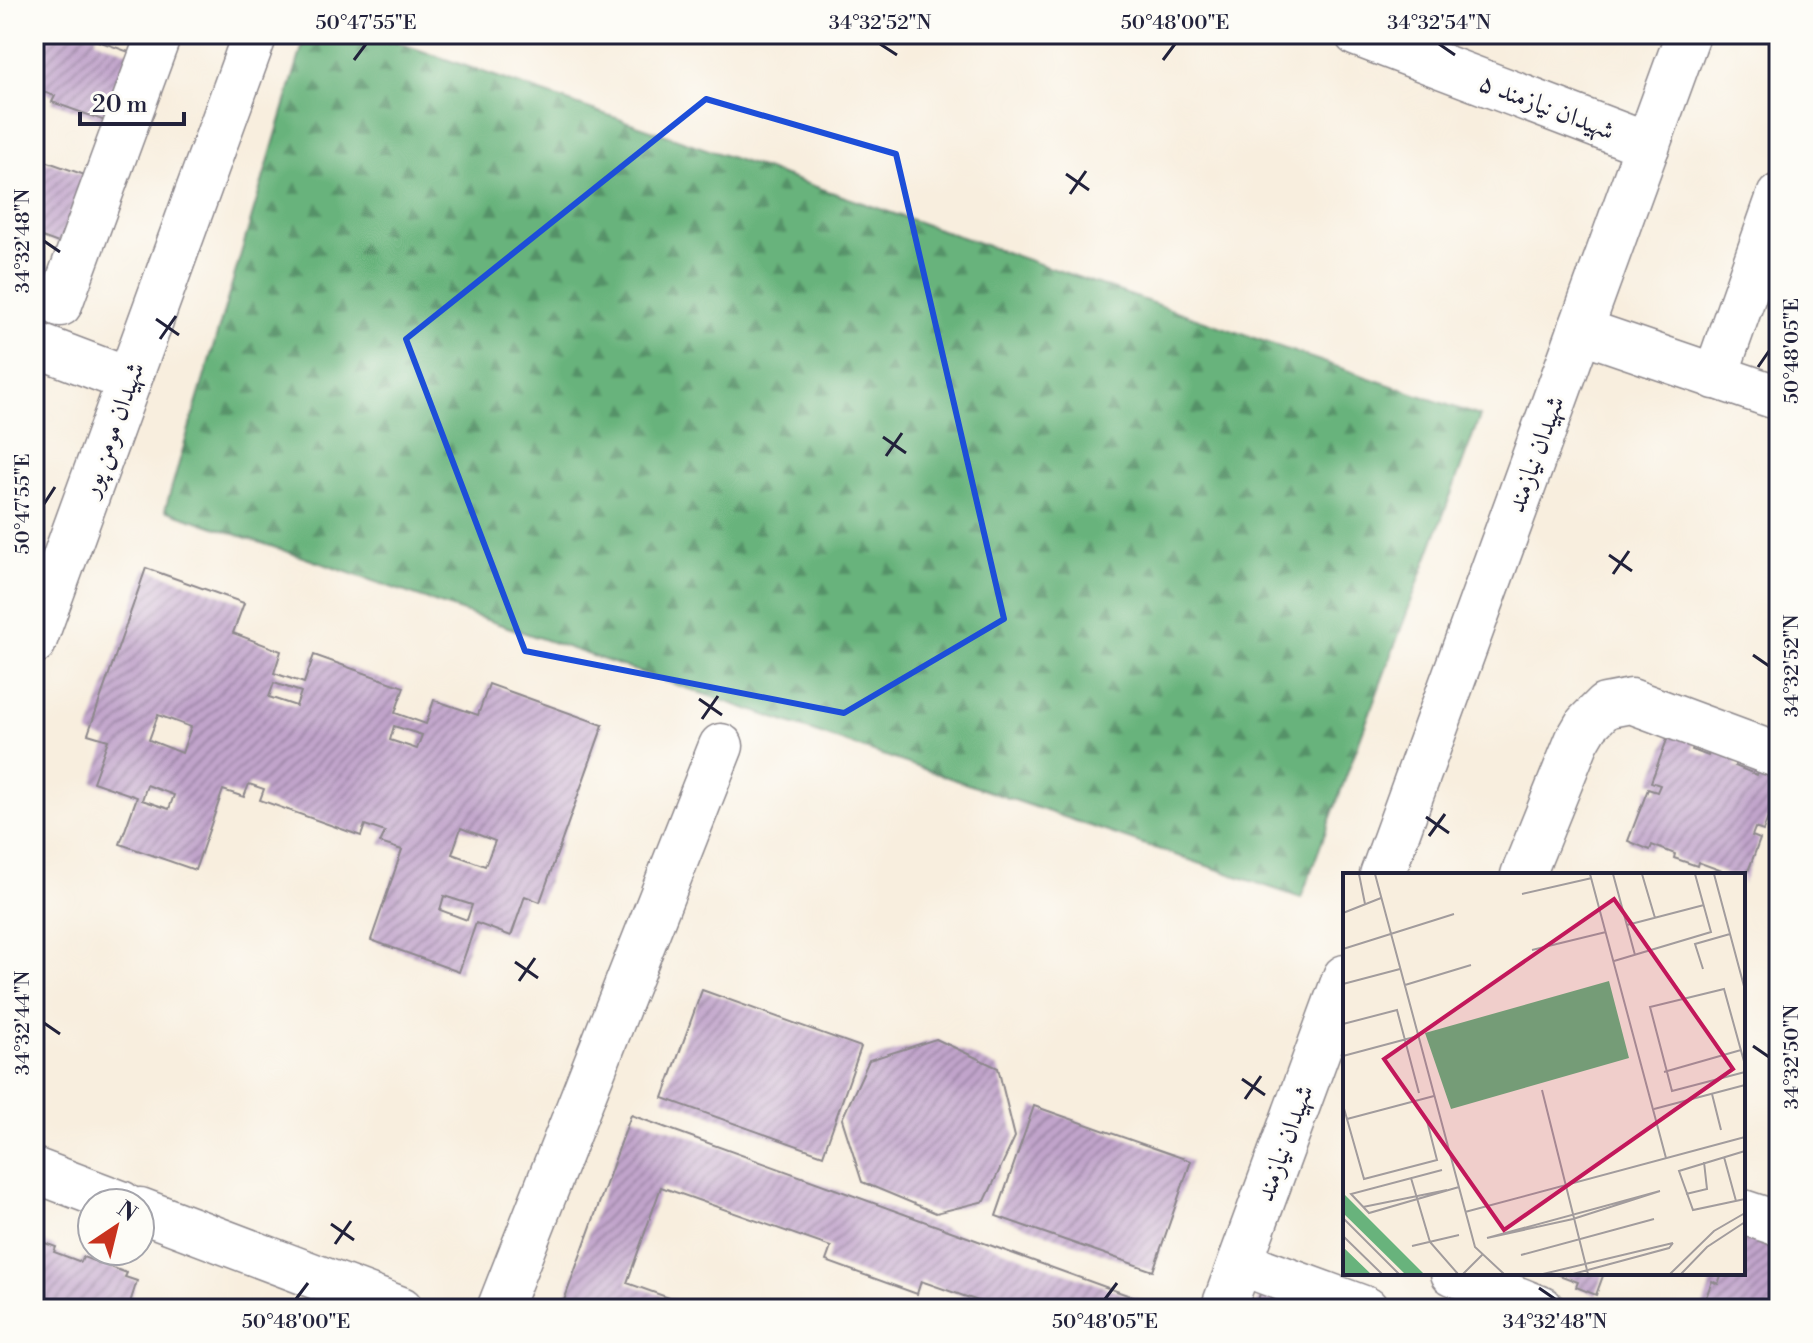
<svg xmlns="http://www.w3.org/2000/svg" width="1813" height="1343" font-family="'Libre Bodoni',Amiri,serif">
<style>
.forest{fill:url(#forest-firs);stroke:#456a5c;stroke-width:2}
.building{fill:url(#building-hatch);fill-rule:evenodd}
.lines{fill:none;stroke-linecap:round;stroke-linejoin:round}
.minor-casing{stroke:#8d888c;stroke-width:47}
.minor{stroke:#fff;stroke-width:44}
.marked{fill:none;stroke:#1d4ed8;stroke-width:6;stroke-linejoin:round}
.ticks{fill:none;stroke:#22223b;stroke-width:3}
.labels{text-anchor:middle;stroke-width:6;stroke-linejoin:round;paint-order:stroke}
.street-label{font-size:26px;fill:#22223b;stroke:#fdfcf7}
.inset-road{fill:none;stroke:#a29c9d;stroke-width:2}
.view{fill:#c2185b;fill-opacity:0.15;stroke:#c2185b;stroke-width:4}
.inset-edge{fill:none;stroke:#22223b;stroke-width:4}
.neatline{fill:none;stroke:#22223b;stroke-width:3}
.ticks-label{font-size:20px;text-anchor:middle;fill:#22223b}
</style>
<defs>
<pattern id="forest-firs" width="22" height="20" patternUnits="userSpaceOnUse" patternTransform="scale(2)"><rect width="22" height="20" fill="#68b37c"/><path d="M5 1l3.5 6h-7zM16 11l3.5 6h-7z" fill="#559167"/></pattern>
<pattern id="building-hatch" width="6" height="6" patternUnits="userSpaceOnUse" patternTransform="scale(2)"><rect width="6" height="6" fill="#c1a4cb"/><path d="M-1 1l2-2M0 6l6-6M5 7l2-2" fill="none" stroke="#9c85a6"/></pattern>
</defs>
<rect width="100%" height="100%" fill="#fdfcf7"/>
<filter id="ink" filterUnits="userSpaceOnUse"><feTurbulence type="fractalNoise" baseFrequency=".0125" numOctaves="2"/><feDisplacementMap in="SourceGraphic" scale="16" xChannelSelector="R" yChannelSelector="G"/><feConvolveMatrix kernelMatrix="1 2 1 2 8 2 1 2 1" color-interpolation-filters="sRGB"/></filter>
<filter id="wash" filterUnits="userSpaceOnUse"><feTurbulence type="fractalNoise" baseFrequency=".006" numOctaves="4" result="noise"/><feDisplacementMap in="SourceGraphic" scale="32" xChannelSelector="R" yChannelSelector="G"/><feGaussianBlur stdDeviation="1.8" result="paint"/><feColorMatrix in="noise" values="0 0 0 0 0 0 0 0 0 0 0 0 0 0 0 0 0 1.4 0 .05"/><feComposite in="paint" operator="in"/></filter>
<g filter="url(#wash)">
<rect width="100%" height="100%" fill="#f8eede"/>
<!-- forest -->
<polygon class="forest" points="306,34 373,34 1480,416 1301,898 165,510"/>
<g id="blocks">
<!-- building -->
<g class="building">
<polygon points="34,34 97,34 95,40 132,53 108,122 52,102 55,96 34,89"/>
<polygon points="34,157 85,175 61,244 34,234"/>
<path d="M146 568 244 603 233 633 281 651 274 673 304 683 314 655 404 687 395 713 426 724 434 700 478 715 489 684 603 725 540 902 525 896 511 936 476 923 459 972 371 940 402 850 380 843 385 832 365 825 361 836 260 800 264 789 249 784 244 797 223 790 195 870 120 844 137 797 93 782 108 740 88 734ZM274 683 301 692 296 706 269 697ZM158 715 191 727 182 753 149 740ZM394 726 422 735 417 749 390 740ZM147 785 174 795 169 809 142 800ZM461 828 495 841 485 866 452 854ZM444 896 472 905 467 920 440 910Z"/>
<polygon points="1670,732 1695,742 1692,750 1708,756 1711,749 1738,759 1735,766 1757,775 1760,767 1779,774 1779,789 1763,831 1755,828 1752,836 1760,839 1743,885 1743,875 1723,875 1725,872 1698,862 1697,866 1674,858 1675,854 1652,845 1650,850 1628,841 1648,789 1657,792 1660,785 1651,782"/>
<polygon points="702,990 861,1047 823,1155 663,1098"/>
<polygon points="936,1039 998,1068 1015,1137 985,1201 936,1213 862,1182 842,1119 869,1060"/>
<polygon points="1034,1106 1191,1161 1153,1271 996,1216"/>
<polygon points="631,1115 1166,1309 1001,1309 921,1281 917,1294 826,1261 831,1247 661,1187 627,1283 700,1309 561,1309"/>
<polygon points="1743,1225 1756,1237 1779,1246 1779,1309 1702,1309 1712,1281 1718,1284 1722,1273 1743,1273"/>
<polygon points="34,1239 56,1247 54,1252 81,1262 83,1257 127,1273 125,1277 137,1281 128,1309 34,1309"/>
<polygon points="1554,1273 1604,1273 1596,1295 1576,1287 1578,1282"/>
<polygon points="1262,1288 1294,1298 1291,1309 1255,1309"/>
</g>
</g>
</g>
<g filter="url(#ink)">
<use href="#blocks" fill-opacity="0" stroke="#8d888c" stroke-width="2"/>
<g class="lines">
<defs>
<g id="minor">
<polyline points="1357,34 1648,145"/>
<polyline points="60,304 159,34"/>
<polyline points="1580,330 1779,398"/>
<polyline points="34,344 129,380"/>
<polyline points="1715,377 1779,196"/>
<polyline points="34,642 255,34"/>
<polyline points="1382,875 1688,34"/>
<polyline points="1523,875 1577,741 1587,724 1605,706 1631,701 1779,756"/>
<polyline points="34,1170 121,1203"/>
<polyline points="140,1210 401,1309"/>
<polyline points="1743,1212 1779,1224"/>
<polyline points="1241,1263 1366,1309"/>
<polyline points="1453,1273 1542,1309"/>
<polyline points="499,1309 721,746"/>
<polyline points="1223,1309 1345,977"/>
</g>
</defs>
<!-- minor casing -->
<use href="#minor" class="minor-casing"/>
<!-- minor -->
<use href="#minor" class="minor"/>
</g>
</g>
<!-- marked area -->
<path class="marked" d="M706 99 896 154 1004 619 844 713 525 651 406 339Z"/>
<!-- ticks -->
<path class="ticks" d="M880 44 897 55M1439 44 1455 55M354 60 366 44M1163 60 1175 44M1066 174 1089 190M1070 194 1086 171M44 241 60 252M156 319 179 335M160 339 176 316M1758 367 1769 351M883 437 906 453M886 456 902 433M44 504 55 487M1609 555 1632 571M1613 574 1629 551M1753 655 1769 666M699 699 722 715M702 719 718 696M1426 817 1449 833M1429 836 1445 814M515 962 538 978M519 981 535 958M44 1023 60 1034M1753 1046 1769 1057M1242 1079 1265 1095M1245 1099 1261 1076M331 1224 354 1240M335 1244 351 1221M1539 1288 1555 1299M296 1299 308 1283M1105 1299 1117 1283"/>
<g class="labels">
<!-- street labels -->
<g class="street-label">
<text transform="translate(1547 106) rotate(21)" y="9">شهیدان نیازمند ۵</text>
<text transform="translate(112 429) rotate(-70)" y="9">شهیدان مومن پور</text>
<text transform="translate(1535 454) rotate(-70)" y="9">شهیدان نیازمند</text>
<text transform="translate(1284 1143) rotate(-70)" y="9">شهیدان نیازمند</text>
</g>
</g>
<!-- overview -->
<g transform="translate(1343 873)">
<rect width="402" height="402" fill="#f8eede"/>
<path d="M266 108 286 185 108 236 82 160ZM0 320 81 401H62L0 340ZM0 374 28 401H0Z" fill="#68b37c"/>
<path class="inset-road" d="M16 1 22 31M32 1 132 374 161 401M247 1 323 285M270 1 292 82M299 1 312 45M371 1 402 117M179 21 249 5M0 40 38 25M284 52 361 32M0 76 111 41M189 77 263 59M271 88 368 59 352 1M360 96 352 71 387 61M0 111 57 96M62 112 128 92M0 151 54 137 76 220M0 183 75 163M402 192 381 116 307 134 329 218 402 199M321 199 398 177M199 217 245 401M369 221 378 257M0 232 21 306 94 287 84 248M311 236 402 212M4 246 91 223M402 278 336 298 350 337 402 326M381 284 393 328M99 297 8 321 26 340 116 314M68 305 87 369 115 401M343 321 364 316 361 289M20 334 104 317M122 339 402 264M0 345 56 401M0 363 39 401M144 365 230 346 317 318M144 365 317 318M69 373 116 362M178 382 311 346M120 401 140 381M200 401 330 370M230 401 326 375 330 370M327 401 371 358 402 340M338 401 364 374 402 349"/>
<path class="view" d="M271 26 390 196 161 357 41 186Z"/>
<rect width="402" height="402" class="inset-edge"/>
</g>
<!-- margin -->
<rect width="1813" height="1343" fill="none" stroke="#fdfcf7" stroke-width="88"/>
<!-- north arrow -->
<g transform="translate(116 1227) rotate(35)"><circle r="38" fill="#fdfcf7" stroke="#a5a5ac" stroke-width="2"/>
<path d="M0-6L14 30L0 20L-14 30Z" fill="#c8321e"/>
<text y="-12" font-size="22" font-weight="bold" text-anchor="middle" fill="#22223b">N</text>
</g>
<!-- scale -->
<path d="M80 112v12h104v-12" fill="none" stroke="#22223b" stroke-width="4"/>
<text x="92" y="112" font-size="24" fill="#22223b" stroke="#fdfcf7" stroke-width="6" paint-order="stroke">20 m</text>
<rect x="44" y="44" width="1725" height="1255" class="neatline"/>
<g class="ticks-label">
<text x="366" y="29">50°47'55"E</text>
<text x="880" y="29">34°32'52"N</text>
<text x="1175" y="29">50°48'00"E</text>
<text x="1439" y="29">34°32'54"N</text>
<text transform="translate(22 241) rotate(-90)" y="7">34°32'48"N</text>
<text transform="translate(1791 351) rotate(-90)" y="7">50°48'05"E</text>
<text transform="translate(22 504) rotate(-90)" y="7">50°47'55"E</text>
<text transform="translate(1791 666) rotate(-90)" y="7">34°32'52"N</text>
<text transform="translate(22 1023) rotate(-90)" y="7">34°32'44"N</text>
<text transform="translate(1791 1057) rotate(-90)" y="7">34°32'50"N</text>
<text x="296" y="1328">50°48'00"E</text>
<text x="1105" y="1328">50°48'05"E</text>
<text x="1555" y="1328">34°32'48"N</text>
</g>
</svg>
